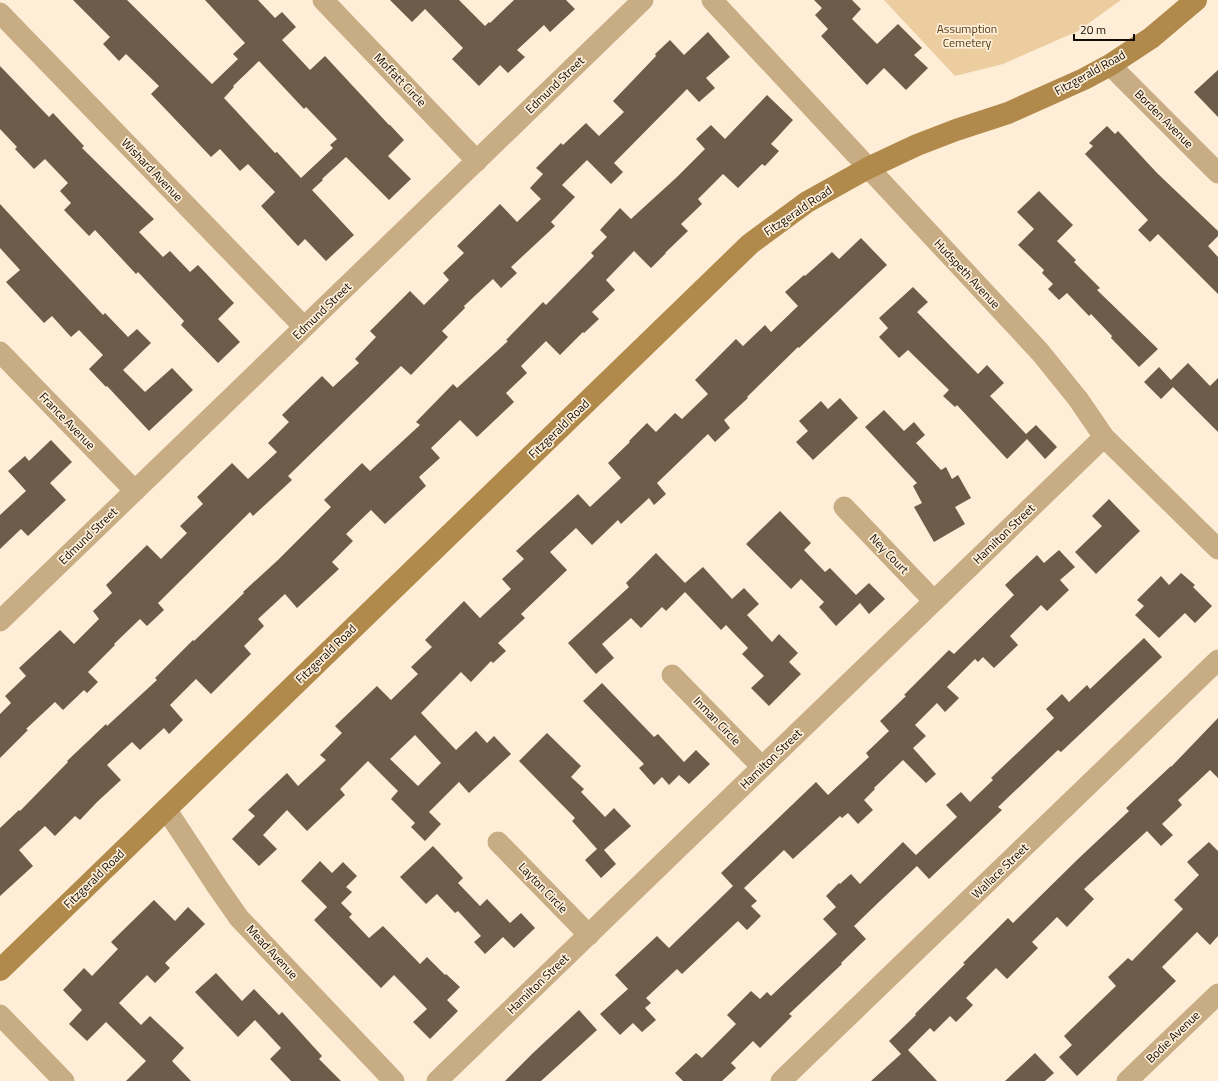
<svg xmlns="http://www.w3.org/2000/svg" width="1218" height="1081" font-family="'Titillium Web',sans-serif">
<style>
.green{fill:#eccda0}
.building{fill:#6b5d49;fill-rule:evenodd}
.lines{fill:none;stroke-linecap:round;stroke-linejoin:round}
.street{stroke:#c7ac84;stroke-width:21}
.secondary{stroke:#b18a4b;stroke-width:22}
.labels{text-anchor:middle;stroke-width:3.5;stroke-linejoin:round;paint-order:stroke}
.park-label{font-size:12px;fill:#523a11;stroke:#feeed7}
.street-label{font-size:12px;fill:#120c05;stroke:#feeed7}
</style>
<rect width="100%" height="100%" fill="#feeed7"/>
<!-- green -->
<polygon class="green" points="884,0 1121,0 1078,31 1003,64 955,76"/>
<!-- building -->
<g class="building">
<path d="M73 0H127L212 84 238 59 233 54 245 43 205 0H258L275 18 282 12 296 27 282 40 310 70 325 56 389 125H390L404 140 388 156 411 179 389 200 346 157 322 179 323 180 312 190 354 235 326 261 305 239 298 246 261 206 275 192 248 164 240 171 220 149 211 157 151 94 159 86 126 54 119 61 103 44 110 37ZM259 61 304 109 306 107 337 139 330 145 333 148 301 178 277 152 275 153 224 98 234 87 233 86Z"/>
<polygon points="390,0 459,0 485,26 489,22 490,23 514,0 566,0 575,9 550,32 544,25 517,50 525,57 508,73 500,65 479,86 452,59 463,48 425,9 412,22"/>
<polygon points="814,0 852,0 861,9 852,19 877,44 898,24 922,48 914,55 928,68 906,90 884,68 867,85 821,36 828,29 815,15 822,8"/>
<polygon points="708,32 730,57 706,78 715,88 699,102 687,89 614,163 623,172 611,184 587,160 562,185 575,197 551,222 555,226 511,267 517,273 501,288 493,279 464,306 465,308 442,331 448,337 411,375 401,366 288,476 292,480 253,516 250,512 158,603 164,610 147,626 140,619 114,644 115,645 88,672 98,682 87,693 84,690 63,710 55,702 26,729 28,730 0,758 0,714 11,703 5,696 26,676 19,668 60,630 74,644 99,619 93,611 112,593 106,585 147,545 161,559 187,533 180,526 203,504 197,497 232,463 248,479 277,452 268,443 289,422 282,415 322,376 333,387 359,363 355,359 376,337 370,331 410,291 424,305 449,280 443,273 464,253 457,246 500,204 517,222 541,199 530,188 543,174 536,168 561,143 563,145 586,123 599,136 624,112 613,101 656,56 655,54 670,40 684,55"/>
<polygon points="0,66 49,117 53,113 84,146 82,148 154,219 139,232 163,257 170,251 190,272 198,265 234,303 218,319 240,342 218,363 181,325 184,321 138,272 136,274 95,230 89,236 64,210 71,203 60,191 68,183 45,159 34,169 15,149 17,147 0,129"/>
<polygon points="1218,70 1218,117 1194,92"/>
<polygon points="767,95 793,120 771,144 779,151 765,166 762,164 738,188 723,174 698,199 702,204 681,224 688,231 665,253 666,253 651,268 634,251 606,280 615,290 592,312 599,319 584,333 583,332 560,355 546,341 521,366 527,373 506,393 514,402 477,437 460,420 431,448 440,458 419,477 426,486 385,524 371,510 346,534 353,541 332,562 339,569 297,608 285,594 258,619 264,626 244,646 251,654 211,694 196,679 170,705 183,720 169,734 164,728 140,750 132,742 107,765 121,780 97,802 80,820 75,816 55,836 45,826 19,850 33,866 0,896 0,828 19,810 20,811 68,762 67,761 106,724 107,726 157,680 155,678 193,640 194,641 244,593 243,592 278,560 331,507 324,500 362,463 370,471 420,425 416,422 453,384 457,388 508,341 506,340 543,302 546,305 594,256 591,253 607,237 600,230 620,208 631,219 677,177 705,149 696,139 711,125 725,139"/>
<polygon points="1107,126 1115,134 1118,131 1157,173 1218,231 1218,236 1208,246 1218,257 1218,294 1158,234 1150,242 1138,230 1148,220 1085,154 1093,146 1089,143"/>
<polygon points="1039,191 1073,225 1057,241 1076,260 1074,262 1100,288 1097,290 1158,349 1139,367 1111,338 1112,336 1091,314 1089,316 1067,293 1059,300 1048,289 1053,284 1042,273 1044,270 1018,245 1034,229 1017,212"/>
<polygon points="0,204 103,315 105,313 128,337 137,329 151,343 123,370 145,392 172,368 193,390 149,431 107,386 106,387 89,369 103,355 79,330 71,337 52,316 44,323 6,282 20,270 0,248"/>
<path d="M861 238 887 265 799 348 798 347 747 397 748 398 724 420 730 428 715 442 708 434 657 483 666 494 654 505 649 498 621 524 618 520 592 545 576 528 550 552 567 570 521 614 525 618 498 643 506 651 493 663 491 661 471 682 461 672 421 713 456 750 476 731 487 743 494 736 511 754 469 793 459 782 429 812 441 824 425 841 411 827 415 823 391 799 398 791 368 761 340 789 345 795 307 831 287 810 263 835 277 849 259 866 232 839 255 816 248 810 287 773 298 786 326 760 320 755 342 733 335 726 377 686 391 700 418 674 411 667 432 647 425 640 464 601 480 618 511 589 502 579 524 559 516 551 578 494 590 507 621 478 608 463 630 442 629 441 647 423 656 432 675 413 682 419 708 394 695 380 736 339 743 346 765 325 771 332 798 306 785 292 804 275 805 276 832 252 839 259ZM415 735 441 763 418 786 390 759Z"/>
<polygon points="913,287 928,302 917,312 978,374 987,365 1004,383 990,396 1026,434 1036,425 1057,447 1045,459 1027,439 1007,459 957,405 955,407 943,396 949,390 908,350 899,358 879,337 888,328 879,318"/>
<polygon points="1188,363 1210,386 1218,378 1218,432 1173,387 1161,399 1144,382 1159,367 1171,380"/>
<polygon points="840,398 858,418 813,460 796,442 808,431 799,421 821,401 828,409"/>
<polygon points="884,410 904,431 914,422 925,435 916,443 941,470 946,467 952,479 958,475 971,498 955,507 965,524 934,542 914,507 922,503 913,486 917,483 865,427"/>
<polygon points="51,440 72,462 50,483 66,500 28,536 21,529 0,549 0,515 26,491 8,471 25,456 29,461"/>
<polygon points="1109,499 1140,531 1096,574 1075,552 1102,526 1092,516"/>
<polygon points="780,511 811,543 804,550 825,572 830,568 856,595 869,583 885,599 869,614 860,603 836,626 819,607 824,602 801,579 791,589 746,544"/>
<polygon points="1059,550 1075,567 1060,580 1069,590 1047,611 1041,605 1010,636 1018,645 994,668 983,657 978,662 975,659 947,687 959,698 945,712 937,703 915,725 926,736 913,748 936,774 926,783 903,760 874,788 875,789 864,800 873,810 858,824 848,813 842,818 840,816 793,859 784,850 744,888 757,901 751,906 761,916 747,930 738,921 682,974 677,969 646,998 651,1003 645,1008 656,1020 642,1032 633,1023 620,1035 600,1014 628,989 615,975 657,936 669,948 733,886 721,873 816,782 828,795 869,757 866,753 889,731 880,721 906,696 904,695 949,650 954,654 1014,595 1005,585 1037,555 1044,563"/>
<polygon points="656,553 685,583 703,567 732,599 744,588 759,604 747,615 772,642 779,634 798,653 789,662 801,674 769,706 751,688 764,676 742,654 748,648 726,625 721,630 685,592 666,611 662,607 641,628 631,618 602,644 614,658 596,674 568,643 629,587 626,583"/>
<polygon points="1181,573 1195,585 1193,587 1212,606 1195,623 1185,613 1159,638 1135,615 1144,606 1137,600 1161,576 1169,585"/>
<polygon points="1144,638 1162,657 1061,752 1058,750 998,807 1002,810 929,879 917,866 880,901 854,926 866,939 841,963 842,964 789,1014 792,1016 760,1048 753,1041 731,1063 736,1068 722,1081 683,1081 675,1073 696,1053 702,1058 736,1024 727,1015 751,991 760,999 767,992 771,996 837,934 823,919 836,907 826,896 839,883 840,884 851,874 860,884 903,842 916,855 957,817 946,805 961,792 970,802 993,780 991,778 1054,718 1046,709 1062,694 1069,702 1087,685 1090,689"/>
<polygon points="602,683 654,737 658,734 684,762 696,750 710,764 689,784 679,775 669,785 662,777 654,785 639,768 644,764 583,701"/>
<polygon points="1218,718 1218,778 1210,770 1178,800 1182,805 1162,824 1173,835 1161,846 1147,831 1084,889 1094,899 1067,927 1057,917 1032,942 1038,948 1007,979 996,968 966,998 973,1005 956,1022 950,1016 934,1032 930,1028 908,1050 937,1081 871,1081 901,1054 889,1041 916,1015 915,1014 965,964 963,963 1008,918 1013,923 1077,860 1129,811 1126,808 1171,766 1171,767"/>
<polygon points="547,733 581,766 571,777 584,789 581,792 605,817 614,808 631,826 604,850 616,864 601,878 585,860 597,849 572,821 575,818 519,761"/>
<polygon points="1209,842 1218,851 1218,936 1210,945 1197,932 1162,967 1176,981 1077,1076 1059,1057 1072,1045 1064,1036 1116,986 1108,977 1128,958 1132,961 1183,909 1174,900 1199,875 1187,862"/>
<polygon points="433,846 463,878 458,883 480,906 487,899 510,923 521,913 535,928 514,948 503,937 485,954 474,942 481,936 458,911 455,913 437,894 426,904 400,877"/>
<polygon points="320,861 332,873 343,862 357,876 346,887 352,892 341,903 352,914 349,917 369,938 383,926 420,964 427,957 445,975 446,974 460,987 447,1000 458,1011 430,1039 413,1022 427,1009 394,975 381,988 314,920 327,907 301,881"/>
<polygon points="154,900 175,921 188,907 205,924 165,963 170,968 155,983 147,975 119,1003 141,1025 150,1016 184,1048 172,1061 191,1081 126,1081 146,1061 106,1022 87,1041 69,1024 82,1010 63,990 84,968 92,976 118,949 111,942"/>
<polygon points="216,973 242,1001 254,989 279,1015 282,1012 322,1056 319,1059 341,1081 291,1081 270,1059 281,1048 255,1020 238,1037 195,992"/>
<polygon points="579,1010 597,1030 541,1081 505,1081 533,1053"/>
<polygon points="1035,1053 1054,1073 1045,1081 1005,1081"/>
</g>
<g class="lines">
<!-- street -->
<g class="street">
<polyline points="323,0 477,161"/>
<polyline points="712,0 1040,352 1078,399 1104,437 1218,549"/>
<polyline points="0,13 304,327"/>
<polyline points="1110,65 1218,173"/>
<polyline points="0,352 135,491"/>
<polyline points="844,507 934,601"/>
<polyline points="0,621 643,0"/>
<polyline points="672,675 762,767"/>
<polyline points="166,809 216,885 239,918 394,1081"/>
<polyline points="498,842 589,935"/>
<polyline points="0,1015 64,1081"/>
<polyline points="437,1081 1104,437"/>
<polyline points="781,1081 1218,660"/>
<polyline points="1127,1081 1218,994"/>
</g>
<!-- secondary -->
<polyline class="secondary" points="0,970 750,244 807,202 868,168 917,145 956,130 1008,113 1084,79 1110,65 1151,38 1196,0"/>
</g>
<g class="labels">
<!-- park labels -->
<g class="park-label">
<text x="967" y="33">Assumption<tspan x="967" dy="14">Cemetery</tspan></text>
</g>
<!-- street labels -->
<g class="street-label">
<text transform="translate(1090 73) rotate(-29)" y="4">Fitzgerald Road</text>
<text transform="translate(400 80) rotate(46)" y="4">Moffatt Circle</text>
<text transform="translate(555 85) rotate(-44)" y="4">Edmund Street</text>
<text transform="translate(1164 119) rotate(45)" y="4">Borden Avenue</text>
<text transform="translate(152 170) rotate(46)" y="4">Wishard Avenue</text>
<text transform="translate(798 211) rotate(-34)" y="4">Fitzgerald Road</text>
<text transform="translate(967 274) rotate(47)" y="4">Hudspeth Avenue</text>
<text transform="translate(322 311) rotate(-44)" y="4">Edmund Street</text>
<text transform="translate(67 421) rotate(46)" y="4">France Avenue</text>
<text transform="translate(559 429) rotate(-44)" y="4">Fitzgerald Road</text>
<text transform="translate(1004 534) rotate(-44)" y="4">Hamilton Street</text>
<text transform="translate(88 536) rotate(-44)" y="4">Edmund Street</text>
<text transform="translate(889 554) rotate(46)" y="4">Ney Court</text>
<text transform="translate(326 654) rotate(-44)" y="4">Fitzgerald Road</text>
<text transform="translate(717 721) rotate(46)" y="4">Inman Circle</text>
<text transform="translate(771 759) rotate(-44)" y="4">Hamilton Street</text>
<text transform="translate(1000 871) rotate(-44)" y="4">Wallace Street</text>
<text transform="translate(94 879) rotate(-44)" y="4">Fitzgerald Road</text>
<text transform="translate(543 888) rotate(46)" y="4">Layton Circle</text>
<text transform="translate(272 952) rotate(47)" y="4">Mead Avenue</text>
<text transform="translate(538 984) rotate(-44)" y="4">Hamilton Street</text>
<text transform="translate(1173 1037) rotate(-44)" y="4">Bodie Avenue</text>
</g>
</g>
<!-- scale -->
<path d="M1074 34v6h60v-6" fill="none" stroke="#120c05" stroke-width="2"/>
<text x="1080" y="34" font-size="12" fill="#120c05" stroke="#feeed7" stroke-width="3" paint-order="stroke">20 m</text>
</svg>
